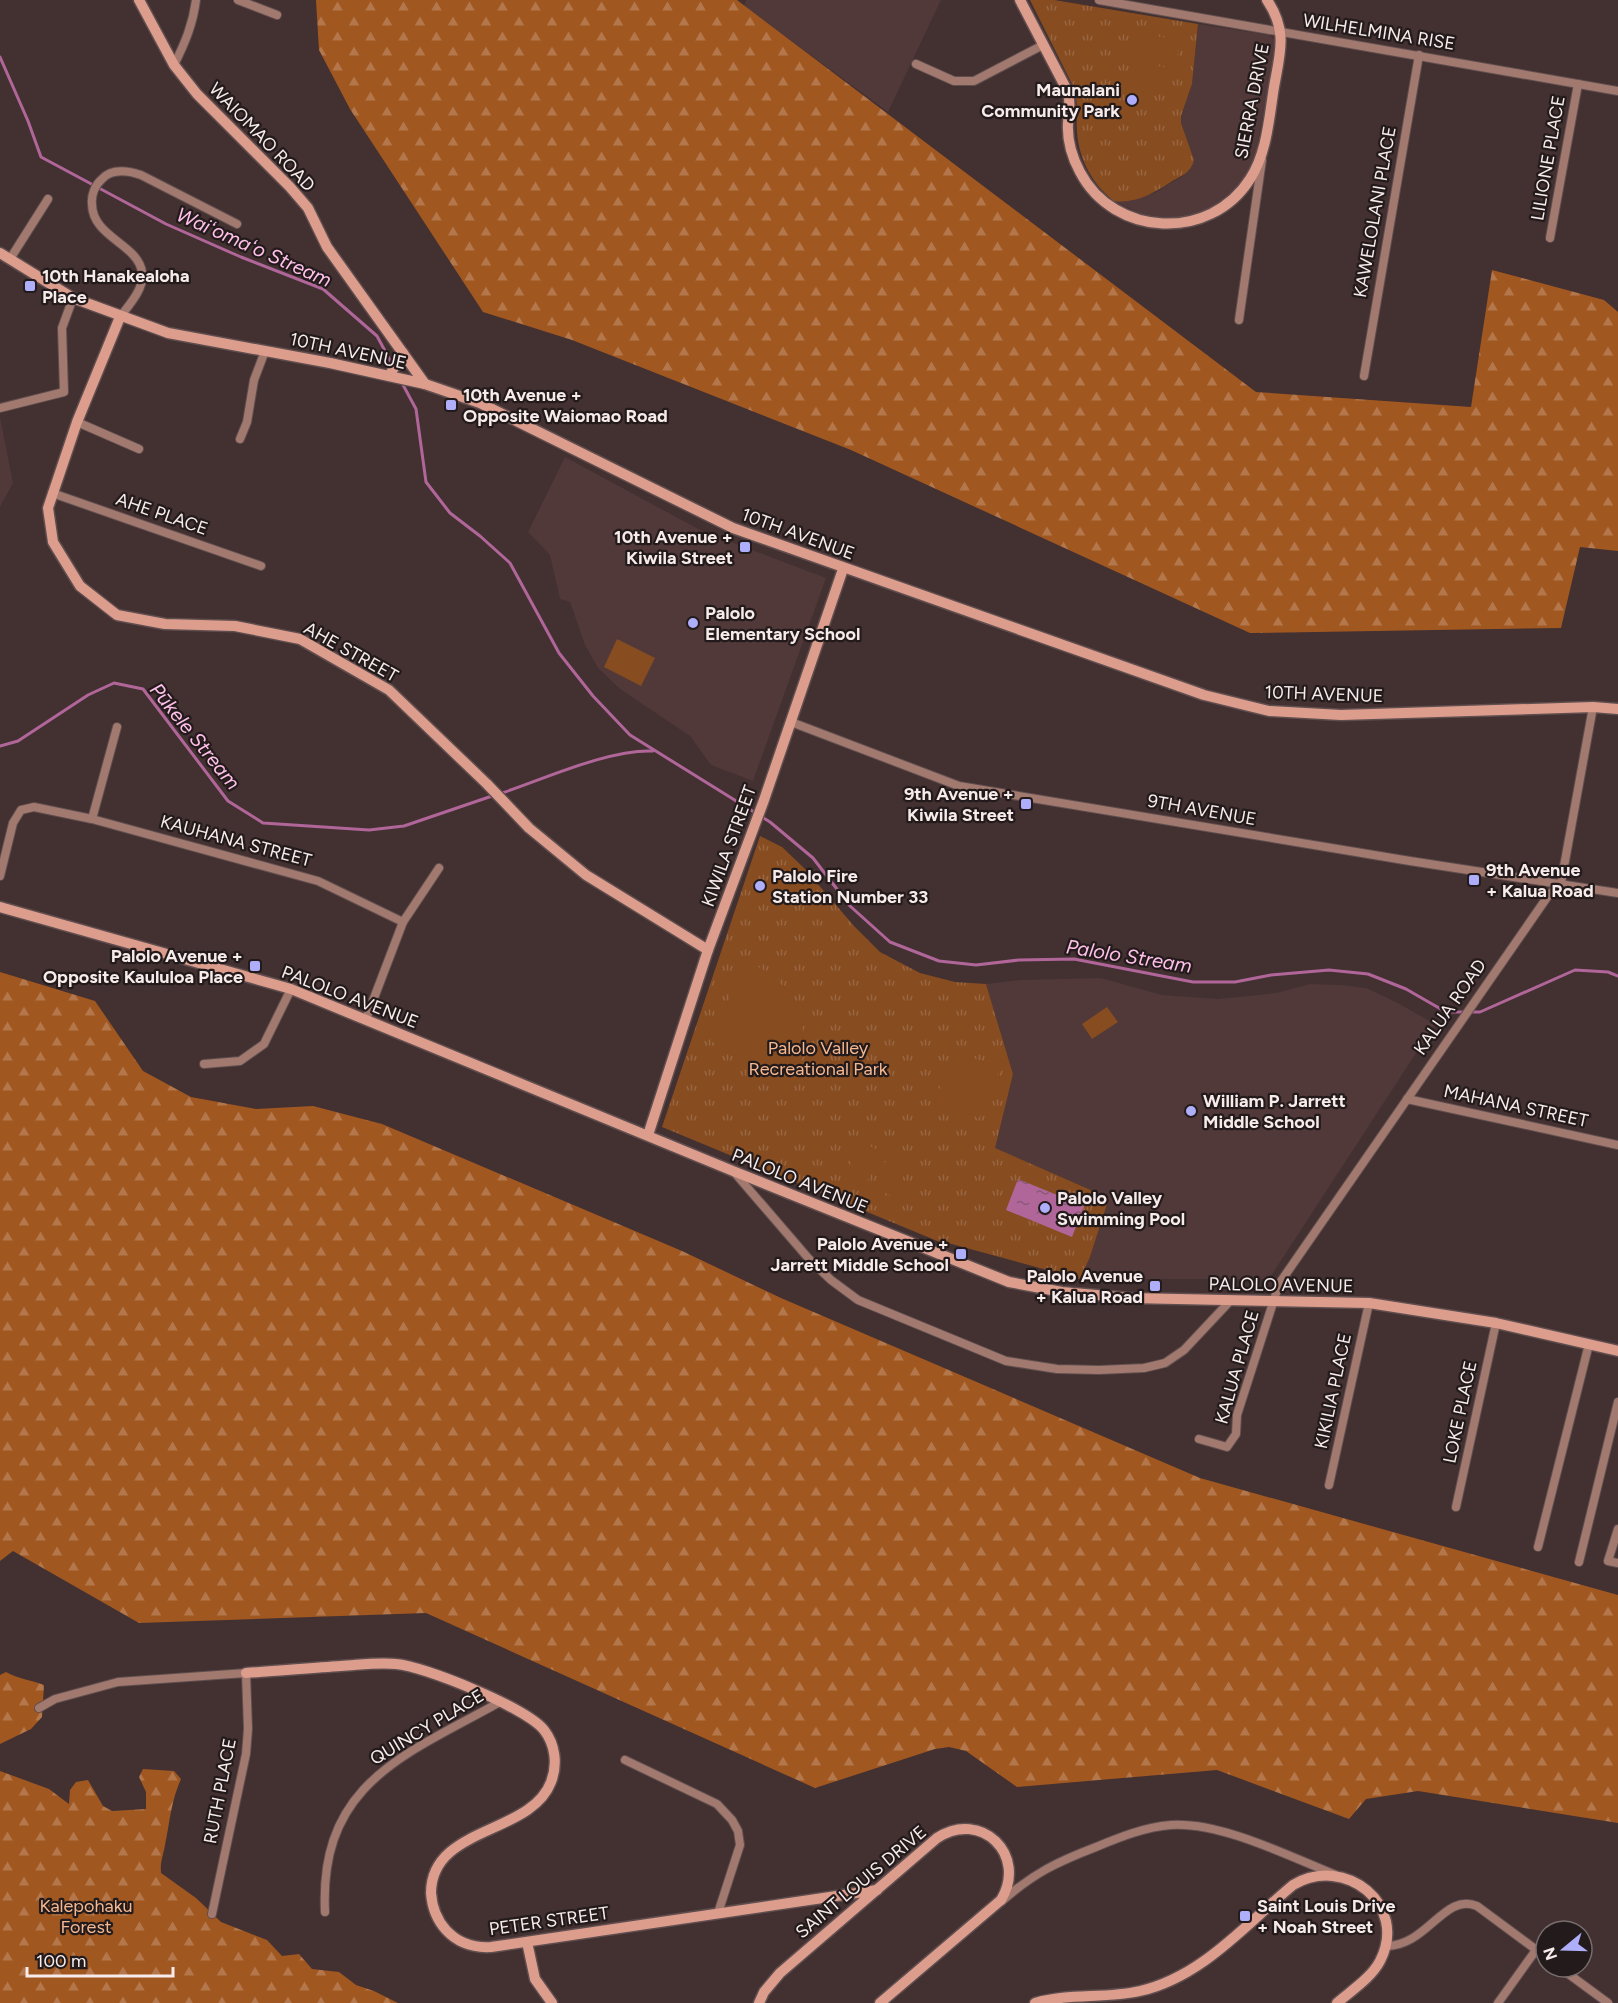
<svg xmlns="http://www.w3.org/2000/svg" width="1618" height="2003" font-family="Figtree,sans-serif">
<style>
.built{fill:#513839}
.grass{fill:url(#grass-tufts)}
.forest{fill:url(#forest-firs)}
.pitch{fill:#874c20}
.water{fill:url(#water-ripples)}
.lines{fill:none;stroke-linecap:round;stroke-linejoin:round}
.stream{stroke:#b1669a;stroke-width:3}
.street-casing{stroke:#604e4f;stroke-width:10}
.secondary-casing{stroke:#604e4f;stroke-width:13}
.street{stroke:#a1796e;stroke-width:8}
.secondary{stroke:#dd9d8d;stroke-width:10}
.poi-dot{fill:#afaefa;stroke:#231b1b;stroke-width:2}
.labels{text-anchor:middle;stroke-width:4.5;stroke-linejoin:round;paint-order:stroke}
.street-label{font-size:18px;fill:#f7ebeb;stroke:#231b1b}
.poi-label{font-size:18px;font-weight:bold;fill:#f7ebeb;stroke:#231b1b;text-anchor:start}
.park-label{font-size:18px;fill:#f5b891;stroke:#231b1b}
.water-label{font-size:20px;font-style:italic;fill:#ffc0ea;stroke:#231b1b}
</style>
<defs>
<pattern id="grass-tufts" width="24" height="20" patternUnits="userSpaceOnUse" patternTransform="scale(1.5)"><rect width="24" height="20" fill="#874c20"/><path d="M3 7l-1-3M5 7V3M7 7l1-3M15 17l-1-3M17 17v-4M19 17l1-3" fill="none" stroke="#996641"/></pattern>
<pattern id="forest-firs" width="22" height="20" patternUnits="userSpaceOnUse" patternTransform="scale(1.5)"><rect width="22" height="20" fill="#a15720"/><path d="M5 1l3.5 6h-7zM16 11l3.5 6h-7z" fill="#b3774b"/></pattern>
<pattern id="water-ripples" width="26" height="14" patternUnits="userSpaceOnUse" patternTransform="scale(1.5)"><rect width="26" height="14" fill="#b1669a"/><path d="M2 4q2-2 4 0t4 0M15 11q2-2 4 0t4 0" fill="none" stroke="#885978"/></pattern>
</defs>
<rect width="100%" height="100%" fill="#433031"/>
<!-- built -->
<g class="built">
<polygon points="746,0 941,0 888,112 744,6"/>
<polygon points="1198,24 1269,35 1275,40 1276,46 1255,157 1240,185 1224,199 1206,210 1186,217 1165,219 1143,215 1114,201 1128,201 1154,193 1183,176 1193,160 1181,123 1181,116 1192,84"/>
<polygon points="0,417 13,483 0,507"/>
<polygon points="565,457 704,532 826,578 753,781 711,765 690,736 620,689 598,668 585,645 570,602 560,599 550,555 528,532"/>
<polygon points="1101,978 1162,995 1218,999 1276,993 1310,984 1342,985 1366,988 1396,1002 1435,1024 1269,1279 1080,1279 1090,1257 1109,1198 994,1148 1013,1074 986,984 1021,980"/>
</g>
<!-- grass -->
<g class="grass">
<path d="M1030 0H1054L1198 24 1192 84 1181 116V123L1194 160C1191 173 1181 176 1171 182 1153 193 1136 204 1114 201 1093 185 1079 160 1077 132 1076 118 1078 104 1075 90Z"/>
<polygon points="760,836 782,847 804,868 854,926 880,952 920,973 955,982 986,984 1013,1074 995,1148 1109,1198 1090,1257 1080,1279 948,1243 947,1245 662,1127"/>
</g>
<!-- forest -->
<g class="forest">
<polygon points="316,0 737,0 1256,392 1471,407 1492,270 1604,300 1618,312 1618,551 1580,547 1561,628 1250,633 851,450 572,340 483,312 350,109 319,50"/>
<polygon points="0,972 95,1001 143,1071 191,1097 256,1109 313,1106 382,1124 682,1251 781,1298 1200,1478 1618,1595 1618,1823 1418,1791 1366,1799 1349,1819 1217,1770 1017,1787 966,1751 949,1747 935,1749 815,1788 426,1613 139,1623 13,1551 0,1561"/>
<path d="M6 1672C18 1679 31 1680 44 1685L42 1717 31 1729 0 1744V1675Z"/>
<path d="M143 1769 174 1771 181 1779C171 1801 170 1821 165 1845 163 1856 160 1862 161 1873L196 1898 221 1922 267 1940 282 1956 299 1954 312 1969 339 1972 356 1985 374 1991 398 2003H0V1771L49 1789 69 1804 70 1790 76 1782 88 1780 103 1806 112 1811 146 1809V1792L139 1777Z"/>
</g>
<!-- pitch -->
<g class="pitch">
<polygon points="1131,32 1180,40 1176,66 1127,59"/>
<polygon points="1137,62 1174,69 1170,92 1133,86"/>
<polygon points="617,639 655,658 641,686 604,667"/>
<path d="M744 960C776 972 803 1001 803 1037 804 1051 799 1065 795 1078L717 1049 713 1041Z"/>
<polygon points="1107,1007 1118,1022 1092,1039 1082,1024"/>
<polygon points="955,1050 1000,1069 979,1118 935,1100"/>
<polygon points="860,1142 881,1151 866,1185 845,1176"/>
<polygon points="889,1154 909,1163 895,1197 874,1188"/>
</g>
<!-- water -->
<polygon class="water" points="1018,1179 1084,1206 1072,1237 1006,1210"/>
<g class="lines">
<!-- stream -->
<g class="stream">
<polyline points="0,57 28,121 41,157 166,224 241,257 323,289 377,336 392,364"/>
<polyline points="402,383 416,409 426,482 450,513 480,536 510,563 559,653 593,696 630,735 770,822 813,858 850,906 890,942 939,961 976,965 1019,960 1074,959 1193,982 1235,982 1271,975 1329,970 1368,974 1406,989 1446,1012 1480,1012 1575,970 1608,972 1618,976"/>
<polyline points="0,746 18,741 88,695 114,683 143,689 228,801 263,823 369,830 404,826 495,795"/>
<path d="M502 793C544 779 609 749 653 751"/>
</g>
<defs>
<g id="street">
<polyline points="238,0 277,15"/>
<polyline points="1099,0 1618,91"/>
<polyline points="916,64 954,81 974,81 1043,45"/>
<path d="M174 65C185 43 193 24 196 0"/>
<polyline points="1550,238 1578,84"/>
<polyline points="10,259 48,199"/>
<path d="M120 317C129 305 145 288 142 272 138 244 92 237 92 204 91 195 95 185 102 179 112 168 129 171 141 175L237 224"/>
<polyline points="1239,320 1262,160"/>
<polyline points="1364,376 1419,55"/>
<polyline points="0,408 64,392 62,328 73,298"/>
<polyline points="77,422 139,449"/>
<polyline points="240,439 247,422 254,380 265,351"/>
<polyline points="52,493 261,566"/>
<polyline points="791,722 959,786 1410,861 1618,893"/>
<polyline points="92,819 117,727"/>
<polyline points="0,876 13,823 21,810 34,807 92,819 318,881 403,922 366,1019"/>
<polyline points="403,922 439,868"/>
<polyline points="204,1064 240,1061 264,1044 291,989"/>
<polyline points="1407,1099 1618,1145"/>
<polyline points="734,1172 809,1259 831,1280 858,1300 1006,1361 1057,1369 1099,1370 1144,1368 1165,1363 1184,1350 1231,1300"/>
<polyline points="1199,1439 1227,1447 1236,1434 1237,1415 1279,1284 1548,896 1561,883 1593,707"/>
<polyline points="1329,1485 1369,1303"/>
<polyline points="1456,1507 1496,1323"/>
<polyline points="1618,1529 1608,1561 1618,1563"/>
<polyline points="1538,1547 1589,1344"/>
<polyline points="1579,1562 1618,1402"/>
<polyline points="39,1708 55,1699 118,1682 246,1673 248,1729 246,1754 212,1914"/>
<polyline points="625,1760 717,1804 732,1820 738,1831 740,1845 718,1913"/>
<path d="M1002 1901C1034 1873 1057 1862 1096 1847 1120 1837 1145 1827 1171 1825 1222 1822 1288 1856 1336 1875"/>
<path d="M325 1912C319 1783 405 1755 500 1702"/>
<path d="M1385 1946C1427 1947 1444 1892 1477 1906L1546 1957"/>
<polyline points="1559,1967 1608,2003"/>
<polyline points="1498,2003 1536,1950"/>
</g>
<g id="secondary">
<polyline points="139,0 174,65 197,94 290,187 308,208 327,247 425,384"/>
<path d="M1020 0 1068 92C1071 103 1069 112 1068 123 1067 139 1072 157 1080 172 1114 237 1210 242 1250 179 1267 153 1269 118 1274 87 1280 53 1288 31 1267 0"/>
<polyline points="0,253 73,298 168,333 330,363 425,384 480,403 733,528 1204,695 1269,711 1341,715 1593,707 1618,709"/>
<polyline points="120,317 77,422 48,508 53,542 80,586 117,615 165,624 235,626 300,639 389,690 487,784 529,828 586,875 708,950"/>
<polyline points="389,376 403,353"/>
<polyline points="0,907 291,989 733,1171 1009,1282 1062,1292 1130,1298 1369,1303 1496,1323 1618,1351"/>
<polyline points="648,1135 708,950 764,800 843,569"/>
<path d="M246 1673C278 1671 310 1668 341 1666 359 1665 378 1662 396 1664 424 1666 527 1708 544 1730 555 1744 558 1764 551 1782 531 1835 431 1826 431 1893 432 1907 437 1920 446 1930 458 1943 474 1948 491 1947L877 1890"/>
<polyline points="527,1942 535,1979 552,2003"/>
<path d="M759 2003 764 1992 780 1973 937 1838C981 1809 1028 1855 1001 1900L880 2003"/>
<path d="M1035 2003C1069 1993 1105 1999 1140 1991 1202 1977 1246 1924 1293 1885 1345 1854 1409 1905 1380 1961 1371 1978 1352 1990 1337 2003"/>
</g>
</defs>
<!-- street casing -->
<use href="#street" class="street-casing"/>
<!-- secondary casing -->
<use href="#secondary" class="secondary-casing"/>
<!-- street -->
<use href="#street" class="street"/>
<!-- secondary -->
<use href="#secondary" class="secondary"/>
</g>
<!-- markers -->
<g class="poi-dot">
<circle cx="1132" cy="100" r="6"/>
<rect x="24" y="280" width="12" height="12" rx="3"/>
<rect x="445" y="399" width="12" height="12" rx="3"/>
<rect x="739" y="541" width="12" height="12" rx="3"/>
<circle cx="693" cy="623" r="6"/>
<rect x="1020" y="798" width="12" height="12" rx="3"/>
<rect x="1468" y="874" width="12" height="12" rx="3"/>
<circle cx="760" cy="886" r="6"/>
<rect x="249" y="960" width="12" height="12" rx="3"/>
<circle cx="1191" cy="1111" r="6"/>
<circle cx="1045" cy="1208" r="6"/>
<rect x="955" y="1248" width="12" height="12" rx="3"/>
<rect x="1149" y="1280" width="12" height="12" rx="3"/>
<rect x="1239" y="1910" width="12" height="12" rx="3"/>
</g>
<g class="labels">
<!-- street labels -->
<g class="street-label">
<text transform="translate(1379 32) rotate(9)" y="6">WILHELMINA RISE</text>
<text transform="translate(1252 101) rotate(-79)" y="6">SIERRA DRIVE</text>
<text transform="translate(262 137) rotate(46)" y="6">WAIOMAO ROAD</text>
<text transform="translate(1548 158) rotate(-80)" y="6">LILIONE PLACE</text>
<text transform="translate(1375 212) rotate(-80)" y="6">KAWELOLANI PLACE</text>
<text transform="translate(348 351) rotate(12)" y="6">10TH AVENUE</text>
<text transform="translate(162 514) rotate(19)" y="6">AHE PLACE</text>
<text transform="translate(798 534) rotate(20)" y="6">10TH AVENUE</text>
<text transform="translate(351 652) rotate(29)" y="6">AHE STREET</text>
<text transform="translate(1324 694) rotate(2)" y="6">10TH AVENUE</text>
<text transform="translate(1202 810) rotate(10)" y="6">9TH AVENUE</text>
<text transform="translate(236 841) rotate(15)" y="6">KAUHANA STREET</text>
<text transform="translate(729 846) rotate(-70)" y="6">KIWILA STREET</text>
<text transform="translate(350 997) rotate(21)" y="6">PALOLO AVENUE</text>
<text transform="translate(1450 1007) rotate(-55)" y="6">KALUA ROAD</text>
<text transform="translate(1516 1106) rotate(12)" y="6">MAHANA STREET</text>
<text transform="translate(800 1181) rotate(22)" y="6">PALOLO AVENUE</text>
<text transform="translate(1281 1285) rotate(1)" y="6">PALOLO AVENUE</text>
<text transform="translate(1237 1367) rotate(-74)" y="6">KALUA PLACE</text>
<text transform="translate(1333 1391) rotate(-78)" y="6">KIKILIA PLACE</text>
<text transform="translate(1460 1412) rotate(-78)" y="6">LOKE PLACE</text>
<text transform="translate(427 1727) rotate(-31)" y="6">QUINCY PLACE</text>
<text transform="translate(220 1791) rotate(-79)" y="6">RUTH PLACE</text>
<text transform="translate(861 1882) rotate(-40)" y="6">SAINT LOUIS DRIVE</text>
<text transform="translate(549 1921) rotate(-8)" y="6">PETER STREET</text>
</g>
<!-- poi labels -->
<g class="poi-label">
<text x="1120" y="96" text-anchor="end">Maunalani<tspan x="1120" dy="21">Community Park</tspan></text>
<text x="42" y="282">10th Hanakealoha<tspan x="42" dy="21">Place</tspan></text>
<text x="463" y="401">10th Avenue +<tspan x="463" dy="21">Opposite Waiomao Road</tspan></text>
<text x="733" y="543" text-anchor="end">10th Avenue +<tspan x="733" dy="21">Kiwila Street</tspan></text>
<text x="705" y="619">Palolo<tspan x="705" dy="21">Elementary School</tspan></text>
<text x="1014" y="800" text-anchor="end">9th Avenue +<tspan x="1014" dy="21">Kiwila Street</tspan></text>
<text x="1486" y="876">9th Avenue<tspan x="1486" dy="21">+ Kalua Road</tspan></text>
<text x="772" y="882">Palolo Fire<tspan x="772" dy="21">Station Number 33</tspan></text>
<text x="243" y="962" text-anchor="end">Palolo Avenue +<tspan x="243" dy="21">Opposite Kaululoa Place</tspan></text>
<text x="1203" y="1107">William P. Jarrett<tspan x="1203" dy="21">Middle School</tspan></text>
<text x="1057" y="1204">Palolo Valley<tspan x="1057" dy="21">Swimming Pool</tspan></text>
<text x="949" y="1250" text-anchor="end">Palolo Avenue +<tspan x="949" dy="21">Jarrett Middle School</tspan></text>
<text x="1143" y="1282" text-anchor="end">Palolo Avenue<tspan x="1143" dy="21">+ Kalua Road</tspan></text>
<text x="1257" y="1912">Saint Louis Drive<tspan x="1257" dy="21">+ Noah Street</tspan></text>
</g>
<!-- park labels -->
<g class="park-label">
<text x="818" y="1054">Palolo Valley<tspan x="818" dy="21">Recreational Park</tspan></text>
<text x="86" y="1912">Kalepohaku<tspan x="86" dy="21">Forest</tspan></text>
</g>
<!-- water labels -->
<g class="water-label">
<text transform="translate(254 247) rotate(24)" y="7">Waiʻomaʻo Stream</text>
<text transform="translate(195 736) rotate(51)" y="7">Pūkele Stream</text>
<text transform="translate(1129 956) rotate(9)" y="7">Palolo Stream</text>
</g>
</g>
<!-- north arrow -->
<g transform="translate(1564 1949) rotate(251)"><circle r="28" fill="#231b1b" stroke="#786e6e" stroke-width="1.5"/>
<path d="M0-4.5L10 22L0 15L-10 22Z" fill="#afaefa"/>
<text y="-9" font-size="16" font-weight="bold" text-anchor="middle" fill="#f7ebeb">N</text>
</g>
<!-- scale -->
<path d="M27 1967v9h146v-9" fill="none" stroke="#f7ebeb" stroke-width="3"/>
<text x="36" y="1967" font-size="18" fill="#f7ebeb" stroke="#231b1b" stroke-width="4.5" paint-order="stroke">100 m</text>
</svg>
